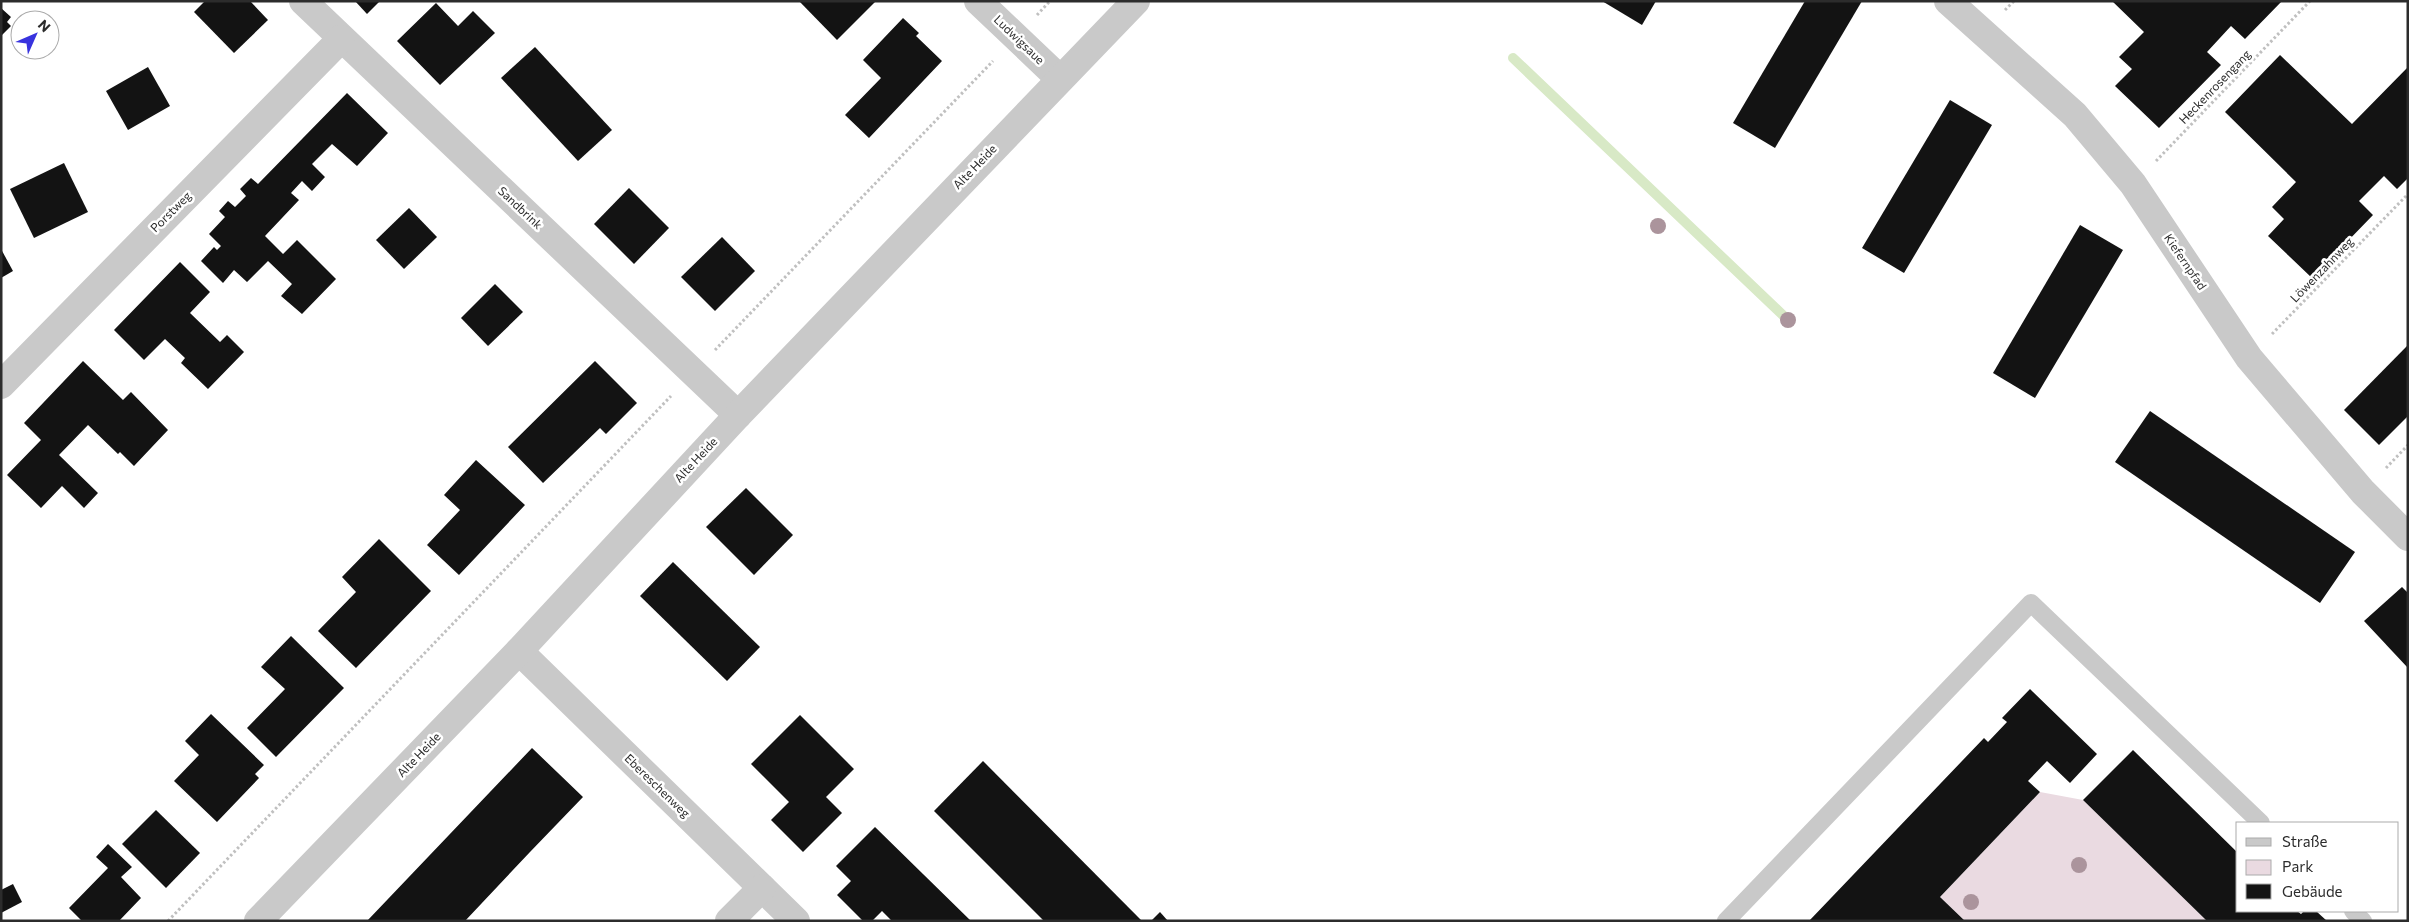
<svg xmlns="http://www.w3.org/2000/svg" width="2409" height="922" font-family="Commissioner,sans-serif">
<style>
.green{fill:#eadae1}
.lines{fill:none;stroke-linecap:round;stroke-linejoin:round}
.stream{stroke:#d8e9c6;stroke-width:10}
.building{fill:#131313}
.path{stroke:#c0c0c0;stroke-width:3;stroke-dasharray:2.5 2.5;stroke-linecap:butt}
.service{stroke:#c9c9c9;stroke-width:18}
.minor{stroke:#c9c9c9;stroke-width:28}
.tree{fill:#ab949c}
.labels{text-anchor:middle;stroke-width:5;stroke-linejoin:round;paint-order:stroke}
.street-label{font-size:12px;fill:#2c2c2c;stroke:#fff}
</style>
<rect width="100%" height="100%" fill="#fff"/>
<!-- green -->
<polygon class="green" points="2040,792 2083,800 2207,921 1965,921 1940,897"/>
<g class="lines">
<!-- stream -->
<polyline class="stream" points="1513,58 1788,320"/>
</g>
<!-- building -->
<g class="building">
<polygon points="205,1 250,1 268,20 234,53 194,12"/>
<polygon points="355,1 380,1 367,14"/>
<polygon points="799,1 876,1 837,40"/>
<polygon points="1602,1 1656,1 1642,25"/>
<polygon points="1805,1 1862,1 1775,148 1733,123"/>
<polygon points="2112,1 2282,1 2245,39 2231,26 2207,52 2221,65 2159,128 2115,86 2132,69 2119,57 2144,32"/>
<polygon points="436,3 458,26 473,11 495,33 440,85 397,41"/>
<polygon points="1,8 11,17 7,22 11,26 1,36"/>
<polygon points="903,18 919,33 916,36 942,61 869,138 845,115 881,78 863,60"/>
<polygon points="535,47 612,130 578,161 501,78"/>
<polygon points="2280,55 2352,124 2408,67 2408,178 2397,189 2384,176 2359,201 2373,215 2312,278 2268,236 2284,219 2272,207 2296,182 2225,112"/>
<polygon points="148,67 170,106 128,130 106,91"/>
<polygon points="347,93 388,133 357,166 332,144 312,164 325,177 312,191 302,181 291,193 299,200 265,236 283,254 297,240 336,279 302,314 281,296 292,284 268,261 247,282 234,270 223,283 201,261 214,247 217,250 221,246 209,234 225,217 219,211 228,201 235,207 246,196 240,189 251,178 258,184"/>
<polygon points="1950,100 1992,125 1904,273 1862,248"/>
<polygon points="64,163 88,212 34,238 10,189"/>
<polygon points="629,188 669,228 634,264 594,224"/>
<polygon points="409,208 437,237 404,269 376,240"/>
<polygon points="2080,225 2123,250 2035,398 1993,373"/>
<polygon points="722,237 755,271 715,311 681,277"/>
<polygon points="1,249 13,271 1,278"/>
<polygon points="180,262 210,292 190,313 220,342 227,335 244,352 208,389 181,363 185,358 165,339 144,360 114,330"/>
<polygon points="495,284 523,312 488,346 461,318"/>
<polygon points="2408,345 2408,416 2379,445 2344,410"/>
<polygon points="83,361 123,400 131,392 168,430 134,466 120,452 118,454 88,425 59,455 98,493 84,508 62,486 41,508 7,475 41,440 24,423"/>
<polygon points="595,361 637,403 606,434 600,428 543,483 508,447"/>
<polygon points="2150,411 2355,552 2320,603 2115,462"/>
<polygon points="476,460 525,505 459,575 427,545 460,510 444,495"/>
<polygon points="746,488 793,535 754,575 706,527"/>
<polygon points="379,539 431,591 356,668 318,631 356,592 342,577"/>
<polygon points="673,562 760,647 727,681 640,596"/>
<polygon points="2402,587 2408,593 2408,668 2364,621"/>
<polygon points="291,636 344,688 276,757 247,728 285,689 261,667"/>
<polygon points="2030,689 2097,754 2070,783 2047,761 2028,781 2040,792 1940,897 1965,921 1809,921 1984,738 1988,742 2007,722 2002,718"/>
<polygon points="211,714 264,765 255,774 259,778 217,822 174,781 199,755 185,741"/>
<polygon points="800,715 854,769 826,797 842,813 803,852 771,820 789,802 751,764"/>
<polygon points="532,748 583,797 530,852 465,921 367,921"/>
<polygon points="2133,750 2238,853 2238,911 2297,911 2301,914 2304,911 2316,911 2327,921 2207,921 2083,800"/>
<polygon points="983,761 1142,921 1044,921 934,811"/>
<polygon points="156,810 200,853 166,888 122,844"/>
<polygon points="875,827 971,921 892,921 882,911 872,921 863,921 837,895 851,881 836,866"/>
<polygon points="108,844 132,867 121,877 141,898 119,921 82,921 69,908 108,868 96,857"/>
<polygon points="13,884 22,902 1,913 1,890"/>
<polygon points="1160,912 1168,921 1151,921"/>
</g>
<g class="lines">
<!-- path -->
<g class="path">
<polyline points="2005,10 2014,1"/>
<polyline points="1037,15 1050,1"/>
<polyline points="2156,161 2310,1"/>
<polyline points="2272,334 2408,194"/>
<polyline points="715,350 993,61"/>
<polyline points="2386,468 2408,445"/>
<polyline points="168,921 671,396"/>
</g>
<!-- service -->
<g class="service">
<polyline points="2353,911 2363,921"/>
<polyline points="1726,921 2031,603 2261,823"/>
</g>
<!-- minor -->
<g class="minor">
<polyline points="303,1 738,415"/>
<polyline points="978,1 1060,79"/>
<polyline points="1948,1 2075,115 2133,184 2249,358 2363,492 2408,537"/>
<polyline points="1,385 341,39"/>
<polyline points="519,651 796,921"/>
<polyline points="258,921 519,651 738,415 1136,1"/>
<polyline points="729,921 762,888"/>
</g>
</g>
<!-- trees -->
<g class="tree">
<circle cx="1658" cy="226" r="8"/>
<circle cx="1788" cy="320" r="8"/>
<circle cx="2079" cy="865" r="8"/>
<circle cx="1971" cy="902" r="8"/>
</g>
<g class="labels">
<!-- street labels -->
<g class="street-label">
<text transform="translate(1019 40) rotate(44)" y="4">Ludwigsaue</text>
<text transform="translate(2215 87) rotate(-46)" y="4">Heckenrosengang</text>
<text transform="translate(975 167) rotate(-46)" y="4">Alte Heide</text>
<text transform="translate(520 208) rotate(43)" y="4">Sandbrink</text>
<text transform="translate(171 212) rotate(-45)" y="4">Porstweg</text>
<text transform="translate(2185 262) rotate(56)" y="4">Kiefernpfad</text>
<text transform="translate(2322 270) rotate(-46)" y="4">Löwenzahnweg</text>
<text transform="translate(696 460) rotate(-47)" y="4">Alte Heide</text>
<text transform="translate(419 755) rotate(-46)" y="4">Alte Heide</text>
<text transform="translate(657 786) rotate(44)" y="4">Ebereschenweg</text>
</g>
</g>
<!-- border -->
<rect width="2409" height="922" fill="none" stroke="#2c2c2c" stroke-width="5"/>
<!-- legend -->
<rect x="2236" y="822" width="162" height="90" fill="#ffffff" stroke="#ababab"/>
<rect x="2246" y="838" width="25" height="8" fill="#c9c9c9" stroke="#ababab"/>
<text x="2282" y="847" font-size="15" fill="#2c2c2c">Straße</text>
<rect x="2246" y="860" width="25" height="15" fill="#eadae1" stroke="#ababab"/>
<text x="2282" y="872" font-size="15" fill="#2c2c2c">Park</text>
<rect x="2246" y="884" width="25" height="15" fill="#131313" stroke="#ababab"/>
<text x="2282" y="897" font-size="15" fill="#2c2c2c">Gebäude</text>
<!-- north arrow -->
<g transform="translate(35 35) rotate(45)"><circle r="24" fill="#ffffff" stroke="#ababab"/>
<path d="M0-4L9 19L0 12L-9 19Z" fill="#3833de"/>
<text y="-8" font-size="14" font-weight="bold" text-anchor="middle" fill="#2c2c2c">N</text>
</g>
</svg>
